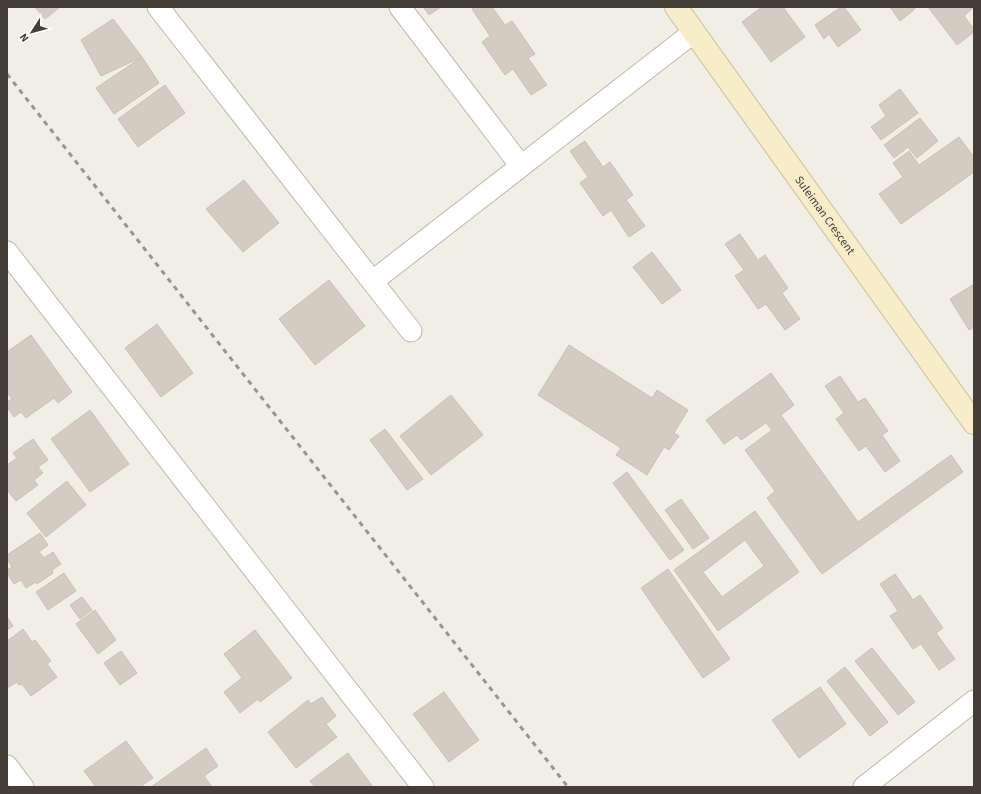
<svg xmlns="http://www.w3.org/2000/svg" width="981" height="794" font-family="'Source Sans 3',sans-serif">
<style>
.building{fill:#d4ccc0;stroke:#cbc1b1;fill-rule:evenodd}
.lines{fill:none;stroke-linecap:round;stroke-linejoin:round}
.street-casing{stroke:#beb8ad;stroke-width:23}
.secondary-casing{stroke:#ccbf9b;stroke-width:24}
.street{stroke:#fff;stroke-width:21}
.secondary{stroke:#f8edc9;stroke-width:22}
.rail{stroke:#959595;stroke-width:3;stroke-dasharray:5 5;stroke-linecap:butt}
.labels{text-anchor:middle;stroke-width:3;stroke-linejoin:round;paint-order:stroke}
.street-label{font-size:12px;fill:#433e36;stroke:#fff}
</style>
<rect width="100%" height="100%" fill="#f1eee6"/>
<!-- building -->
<g class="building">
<polygon points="35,7 60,7 45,19"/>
<polygon points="423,7 441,7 429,15"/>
<polygon points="475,7 492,7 505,25 512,21 535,54 528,58 547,85 531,95 513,69 505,75 482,42 490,36 472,9"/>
<polygon points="762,7 783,7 805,37 771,62 742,22"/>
<polygon points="841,7 844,7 861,30 838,47 829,34 824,39 815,25"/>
<polygon points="890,7 914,7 915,9 900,21"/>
<polygon points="928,7 974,7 964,16 974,29 974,32 957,45"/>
<polygon points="113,19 142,57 101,76 81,40"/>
<polygon points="142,57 159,83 114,114 96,88"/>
<polygon points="165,85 185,113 138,147 118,119"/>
<polygon points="900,89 918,113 881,140 871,127 886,116 879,105"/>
<polygon points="920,118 938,141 917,158 908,147 894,158 884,145"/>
<polygon points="959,137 974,157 974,172 901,224 879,194 903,177 893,163 909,151 919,165"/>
<polygon points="585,141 603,167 610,162 633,195 626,200 645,226 629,237 611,210 603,216 580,183 588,177 570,151"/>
<polygon points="244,180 279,223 243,252 206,209"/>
<polygon points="740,234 758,260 765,255 788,288 782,293 800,319 785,330 766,304 758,309 735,276 744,270 725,244"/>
<polygon points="652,252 681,290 662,304 633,267"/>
<polygon points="329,280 365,326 315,365 279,319"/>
<polygon points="974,284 974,327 969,330 950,299"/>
<polygon points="157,324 193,373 161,397 125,348"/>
<polygon points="31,335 72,392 58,403 54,398 26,418 21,412 14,417 7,407 7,402 12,399 7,392 7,352"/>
<polygon points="569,345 652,398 657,390 688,410 674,433 679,436 669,450 664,447 647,475 616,455 621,448 538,395"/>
<polygon points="771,373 794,405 781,415 858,522 951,455 963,472 822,574 767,498 775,491 745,450 772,430 766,423 741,440 737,435 724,444 706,420"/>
<polygon points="840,376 858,402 865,398 888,431 882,435 900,461 885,472 866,446 859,451 836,419 844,413 825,386"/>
<polygon points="451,395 483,435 431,475 400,436"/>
<polygon points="90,410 129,464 90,492 51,439"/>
<polygon points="385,429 423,479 407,490 370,440"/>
<polygon points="33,439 48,460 38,467 43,473 34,480 38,485 16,501 7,490 7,465 17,458 13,453"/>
<polygon points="627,472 684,550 670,560 613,483"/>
<polygon points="67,481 86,505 46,537 27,513"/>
<polygon points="681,499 709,538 693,549 665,510"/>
<path d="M755 511 799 572 718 631 674 570ZM745 540 764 566 722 597 703 572Z"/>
<polygon points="40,533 48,545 39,552 44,558 53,552 61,564 52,570 53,573 37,584 36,582 26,588 21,580 14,584 7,573 7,570 12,567 7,559 7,555"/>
<polygon points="668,569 730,659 703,678 641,588"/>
<polygon points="64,573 76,591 48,610 36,592"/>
<polygon points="895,574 913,600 920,595 943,628 936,633 955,659 939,670 921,644 913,649 890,616 898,611 880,584"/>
<polygon points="82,597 92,610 80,619 70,605"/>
<polygon points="95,610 116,640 98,654 76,624"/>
<polygon points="7,617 13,626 7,630"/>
<polygon points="23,629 32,642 35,640 51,661 47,664 57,677 31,696 22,684 19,685 17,682 7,688 7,641"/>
<polygon points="255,630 292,678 260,702 258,699 240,713 224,692 242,678 224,654"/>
<polygon points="872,648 915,702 898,715 855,661"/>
<polygon points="121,651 137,673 120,685 104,663"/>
<polygon points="845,667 888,722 870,736 827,681"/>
<polygon points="820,687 846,724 799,758 772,720"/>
<polygon points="444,692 479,740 449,762 413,714"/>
<polygon points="322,697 336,716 326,724 337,737 296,768 268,732 308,700 311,704"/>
<polygon points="126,741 153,778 140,787 96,787 84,771"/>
<polygon points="206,748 218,766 204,776 212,787 151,787"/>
<polygon points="348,753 373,787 315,787 310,781"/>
</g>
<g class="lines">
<defs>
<g id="street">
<polyline points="158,7 411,331"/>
<polyline points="400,7 521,166"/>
<polyline points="7,252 423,787"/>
<polyline points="373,281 694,32"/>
<polyline points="7,766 23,787"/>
<polyline points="864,787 974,701"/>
</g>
<g id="secondary">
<path id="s1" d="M676 7 974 423"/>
</g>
</defs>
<!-- street casing -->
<use href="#street" class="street-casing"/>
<!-- secondary casing -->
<use href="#secondary" class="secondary-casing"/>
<!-- street -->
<use href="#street" class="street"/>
<!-- secondary -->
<use href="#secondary" class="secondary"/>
<!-- rail -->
<polyline class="rail" points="7,74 568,787"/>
</g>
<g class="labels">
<!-- street labels -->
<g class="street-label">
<text dy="4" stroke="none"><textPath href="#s1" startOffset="256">Suleiman Crescent</textPath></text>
</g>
</g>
<!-- border -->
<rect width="981" height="794" fill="none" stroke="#433e36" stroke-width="16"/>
<!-- north arrow -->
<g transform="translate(32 32) rotate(234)" stroke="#ffffff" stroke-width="3" paint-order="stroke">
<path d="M0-3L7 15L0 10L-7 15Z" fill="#433e36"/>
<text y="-6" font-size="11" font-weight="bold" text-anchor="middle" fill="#433e36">N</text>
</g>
</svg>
